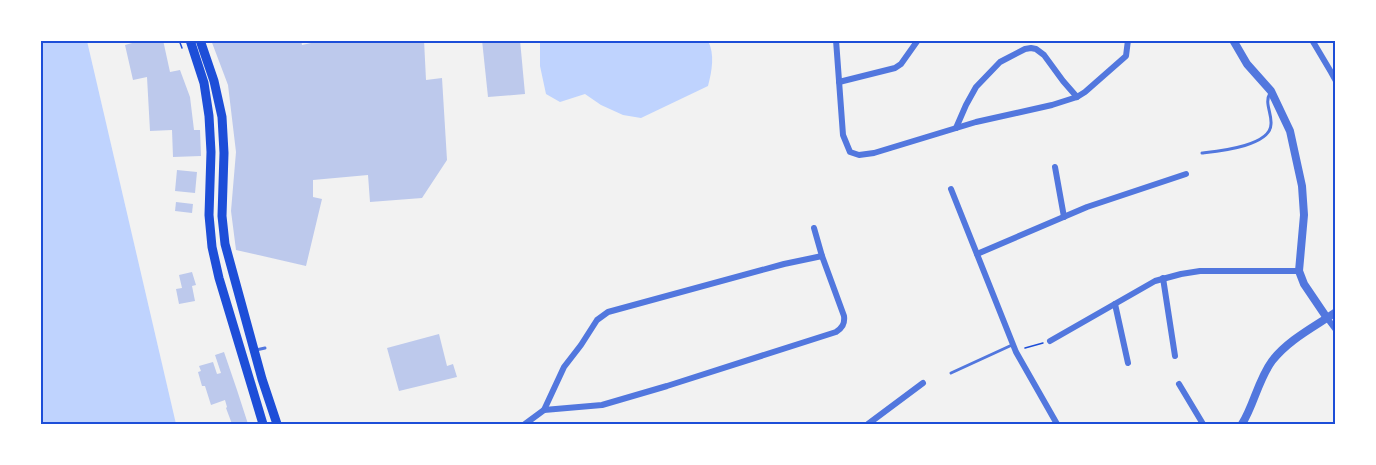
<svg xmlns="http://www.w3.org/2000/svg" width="1376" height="465" font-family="'Archivo Narrow',sans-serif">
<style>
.water{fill:#bfd3fe}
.building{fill:#bdc9ec}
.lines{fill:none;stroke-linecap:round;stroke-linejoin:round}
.path{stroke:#1d4ed8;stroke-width:1.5}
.service{stroke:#5277de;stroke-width:3}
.minor{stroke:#5277de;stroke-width:6}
.tertiary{stroke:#5277de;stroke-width:8}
.primary{stroke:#1d4ed8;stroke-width:9}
.neatline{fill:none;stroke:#1d4ed8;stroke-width:2}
</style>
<rect width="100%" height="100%" fill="#f2f2f2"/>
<!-- water -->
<g class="water">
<polygon points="40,41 87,41 176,424 41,424"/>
<path d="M540 41H708C715 54 712 71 708 86L641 118 623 115 601 105 585 94 560 102 546 94 540 66Z"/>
</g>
<!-- building -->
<g class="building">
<polygon points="143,40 163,40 170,72 180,70 190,97 194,130 200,130 201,156 173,157 172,130 150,131 147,77 133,80 125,45"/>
<polygon points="211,40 301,40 302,45 325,40 424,40 426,80 442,78 447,160 422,198 370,202 368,175 313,180 313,197 322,199 306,266 236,250 231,211 236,152 228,85"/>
<polygon points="482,40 520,40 525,94 488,97"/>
<polygon points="177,170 197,172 195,193 175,191"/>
<polygon points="176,202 193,204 192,213 175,211"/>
<polygon points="192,272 196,285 192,286 195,301 179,304 176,289 182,288 179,275"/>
<polygon points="439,334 447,366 453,364 457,377 399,391 387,348"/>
<polygon points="224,352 237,390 248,424 232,424 226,408 227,407 225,400 211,405 205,386 202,386 198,372 201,371 199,366 213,362 217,374 221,373 215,355"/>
</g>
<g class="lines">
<!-- path -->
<g class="path">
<polyline points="179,40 182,48"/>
<polyline points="1025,348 1043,343"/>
</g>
<!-- service -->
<g class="service">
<path d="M1202 153C1219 151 1271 146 1271 124 1272 113 1264 103 1270 93"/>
<polyline points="256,350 265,348"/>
<polyline points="951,373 1012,345"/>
</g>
<!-- minor -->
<g class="minor">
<polyline points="836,40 843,135 850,152 859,155 874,153 976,122 1052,105 1077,97 1085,92 1126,56 1128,40"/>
<polyline points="1312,40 1331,72 1336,81"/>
<polyline points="839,82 895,68 901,64 918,40"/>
<polyline points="956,128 966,105 976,87 1000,62 1025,49 1031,48 1036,49 1044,55 1063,81 1077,97"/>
<polyline points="1055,167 1064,217"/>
<polyline points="951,189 1016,352 1057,424"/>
<polyline points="977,254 1087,207 1186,174"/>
<polyline points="1163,278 1175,356"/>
<polyline points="1115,304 1128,363"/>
<polyline points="1327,318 1336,330"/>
<polyline points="1050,341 1155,281 1181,274 1200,271 1299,271"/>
<polyline points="1179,384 1203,424"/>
<polyline points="544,410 564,367 581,345 597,320 608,312 784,264 822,256"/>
<path d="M525 424 544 410 602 405 667 386 836 332C842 328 845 324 844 316L822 256 814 228"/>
<polyline points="868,424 923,383"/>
</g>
<!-- tertiary -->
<g class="tertiary">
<polyline points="1233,40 1247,64 1271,91 1290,131 1302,186 1304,215 1299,271 1304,284 1327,318"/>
<path d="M1242 424C1254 405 1258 380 1272 361 1288 340 1314 327 1336 312"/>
</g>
<!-- primary -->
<g class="primary">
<polyline points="190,40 204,83 209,116 211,152 209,215 212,247 219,278 263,424"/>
<polyline points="200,40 214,81 222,117 224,153 222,216 225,244 262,379 277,424"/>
</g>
</g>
<!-- border -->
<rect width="1376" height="465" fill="none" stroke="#ffffff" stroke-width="84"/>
<rect x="42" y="42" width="1292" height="381" class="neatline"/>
</svg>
